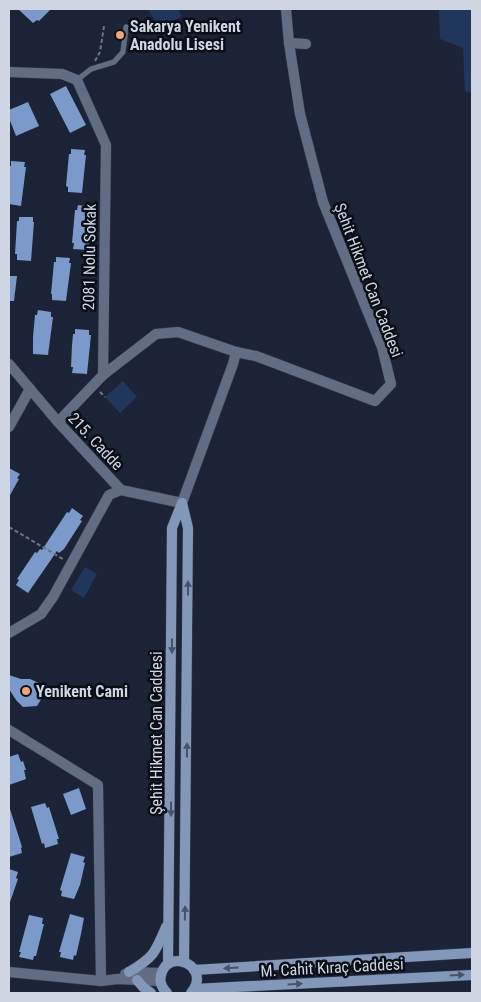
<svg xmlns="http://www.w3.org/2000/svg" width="481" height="1002" font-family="'Roboto Condensed',sans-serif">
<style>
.green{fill:#20365b}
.building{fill:#7b99cb}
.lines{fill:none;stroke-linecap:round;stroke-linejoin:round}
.lane-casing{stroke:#374052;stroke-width:6}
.street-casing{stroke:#374052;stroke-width:11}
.secondary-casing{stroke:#374052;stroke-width:11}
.path{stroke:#6d7685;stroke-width:2;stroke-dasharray:4 2.5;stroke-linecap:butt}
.lane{stroke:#616d83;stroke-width:5}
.street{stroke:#616d83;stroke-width:10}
.secondary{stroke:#8397b9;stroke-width:10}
.oneway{fill:#465268}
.poi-dot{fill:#efa377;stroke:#090e16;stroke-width:2}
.labels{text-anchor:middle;stroke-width:5;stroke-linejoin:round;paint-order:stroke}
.poi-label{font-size:16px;font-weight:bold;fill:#cfd6e3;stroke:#090e16;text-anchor:start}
.street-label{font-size:16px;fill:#cfd6e3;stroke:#090e16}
</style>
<rect width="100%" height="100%" fill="#1a2436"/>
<!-- green -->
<g class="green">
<polygon points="148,9 178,9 182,16 159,28"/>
<polygon points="439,9 472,9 472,93 465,91 463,48 440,39"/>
<polygon points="123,381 137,397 120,413 105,397"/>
<polygon points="85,567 97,574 84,598 71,590"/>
</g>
<!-- building -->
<g class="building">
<polygon points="18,9 51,9 39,21 37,20 33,23"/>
<polygon points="66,86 86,125 70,133 50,94"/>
<polygon points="28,102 39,126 16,136 9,118 9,110"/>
<polygon points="71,149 85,150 84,155 86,155 82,193 68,192 68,187 66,186 69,154 71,154"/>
<polygon points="11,161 25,162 24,167 26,167 21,206 9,204 9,166 11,166"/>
<polygon points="78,205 91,207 91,212 93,212 88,250 73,249 74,243 72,243 75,210 77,210"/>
<polygon points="19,217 33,217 33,222 34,222 31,261 17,260 17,254 15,254 17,221 19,221"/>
<polygon points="56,257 70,258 69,263 71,263 66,301 52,300 52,294 51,294 54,262 56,262"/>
<polygon points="9,276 17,276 14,301 9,301"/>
<polygon points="38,310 51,312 51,317 53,317 48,355 33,354 33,337 35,315 37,315"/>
<polygon points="75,329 89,330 89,335 91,335 87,374 72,373 73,367 71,367 72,345 73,334 75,334"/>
<polygon points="9,468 20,474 17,478 19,479 9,497"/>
<polygon points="72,508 83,516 80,520 82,521 64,549 59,553 57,551 28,593 16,585 19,580 17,579 35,552 37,553 40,549 42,550 67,512 69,513"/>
<polygon points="9,675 21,679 30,679 39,683 43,696 37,706 23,707 16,700 9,689"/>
<polygon points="18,754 21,762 23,761 26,770 24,770 26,779 9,785 9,757"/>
<polygon points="79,788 86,809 71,815 63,794"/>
<polygon points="45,803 47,808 49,807 59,839 57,839 58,844 45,848 44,843 42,844 31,807"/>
<polygon points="9,809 10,809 22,847 21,848 22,853 9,857"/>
<polygon points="71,853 85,857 83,862 85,863 80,885 74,899 61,896 62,891 60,890"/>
<polygon points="9,869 18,872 16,878 18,879 10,902"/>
<polygon points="70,914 84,918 81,934 76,956 74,955 73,960 60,957 61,952 59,952"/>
<polygon points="29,915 43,918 42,924 44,924 36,956 34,956 33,960 19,957 21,952 19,952"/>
</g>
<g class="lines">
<defs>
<polyline id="lane" points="77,80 91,69 114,62 123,52 126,27"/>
<g id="street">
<polyline points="289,43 306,44"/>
<polyline points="9,72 62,74 77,80 106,145 103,375 58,422"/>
<polyline points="9,364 58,422 121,490 182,503 233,364 236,352 256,356 375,401 391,384 382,347 323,202 300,114 289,43 286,9"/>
<polyline points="103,375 156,334 178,332 236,352"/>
<polyline points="9,427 30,389"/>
<polyline points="9,633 41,614 53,597 109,495 121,490"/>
<polyline points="9,730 98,785 101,981"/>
<polyline points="9,972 101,981 118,979 160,981"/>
<polyline points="125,974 129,972 161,973"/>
</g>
<g id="secondary">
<polyline points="182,503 188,528 184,962"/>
<polyline points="168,964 172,528 182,503"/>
<polyline points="194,970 472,953"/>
<path d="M129 972C154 957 155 953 166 927"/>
<polyline points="137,980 143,987 151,993"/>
<polyline points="194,989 472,975"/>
<path d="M167 993C162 988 159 982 161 975 168 946 213 967 191 993"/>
</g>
</defs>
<!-- lane casing -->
<use href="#lane" class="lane-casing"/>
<!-- street casing -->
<use href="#street" class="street-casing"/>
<!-- secondary casing -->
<use href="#secondary" class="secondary-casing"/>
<!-- path -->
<g class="path">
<polyline points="95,61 100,52 104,26"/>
<polyline points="100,392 105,397"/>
<polyline points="9,527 63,559"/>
</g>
<!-- lane -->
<use href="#lane" class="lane"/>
<!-- street -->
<use href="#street" class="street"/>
<!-- secondary -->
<use href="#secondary" class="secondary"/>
</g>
<!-- one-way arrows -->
<defs><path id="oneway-solid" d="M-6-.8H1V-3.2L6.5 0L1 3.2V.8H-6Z" transform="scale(1.25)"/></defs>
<g class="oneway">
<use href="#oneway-solid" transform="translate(188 588) rotate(-90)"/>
<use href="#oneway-solid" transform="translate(172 646) rotate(90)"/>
<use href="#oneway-solid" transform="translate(187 750) rotate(-90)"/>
<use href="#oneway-solid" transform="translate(171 809) rotate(90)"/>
<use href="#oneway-solid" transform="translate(185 913) rotate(-89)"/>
<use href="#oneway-solid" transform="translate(231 968) rotate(177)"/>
<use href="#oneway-solid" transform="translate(457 975) rotate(-3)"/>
<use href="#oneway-solid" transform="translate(295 984) rotate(-3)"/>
</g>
<!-- markers -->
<g class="poi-dot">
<circle cx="120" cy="35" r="5"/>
<circle cx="26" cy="691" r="5"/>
</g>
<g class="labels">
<!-- poi labels -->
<g class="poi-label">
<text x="130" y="32">Sakarya Yenikent<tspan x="130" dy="18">Anadolu Lisesi</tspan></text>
<text x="36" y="697">Yenikent Cami</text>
</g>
<!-- street labels -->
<g class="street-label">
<text transform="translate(89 257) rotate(-89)" y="6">2081 Nolu Sokak</text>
<text transform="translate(369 280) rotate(69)" y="6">Şehit Hikmet Can Caddesi</text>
<text transform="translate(96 441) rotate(47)" y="6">215. Cadde</text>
<text transform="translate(156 733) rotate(-90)" y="6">Şehit Hikmet Can Caddesi</text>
<text transform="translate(332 967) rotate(-3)" y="6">M. Cahit Kıraç Caddesi</text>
</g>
</g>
<!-- border -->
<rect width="481" height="1002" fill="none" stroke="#cfd6e3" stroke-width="20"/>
</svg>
